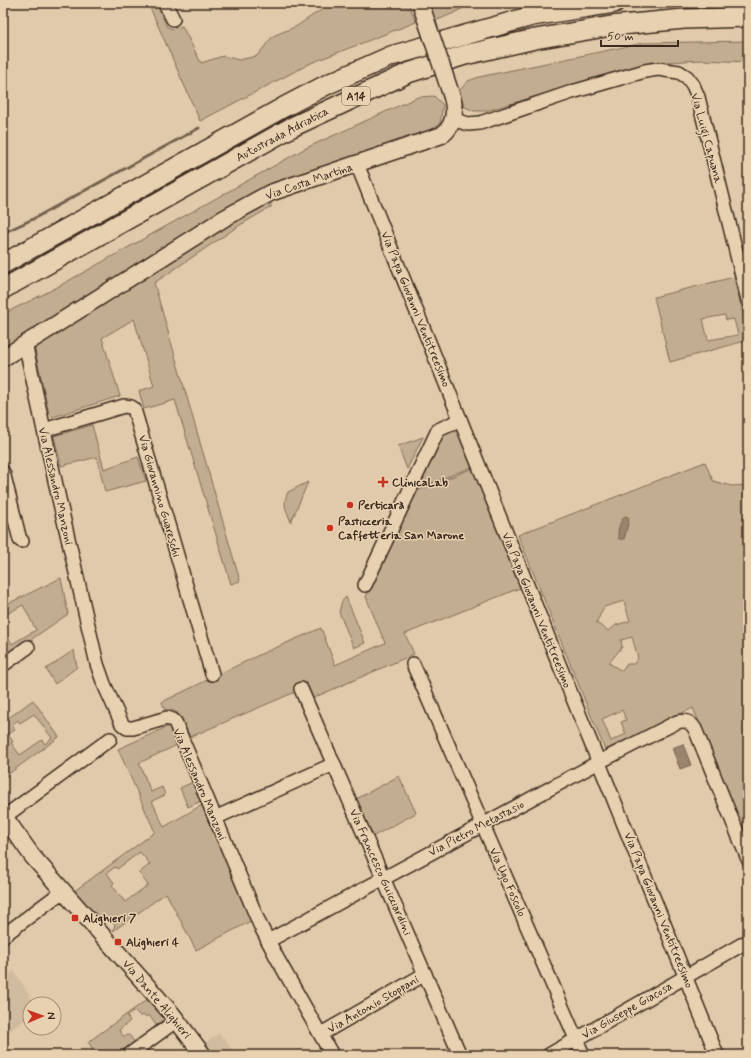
<svg xmlns="http://www.w3.org/2000/svg" width="751" height="1058" font-family="Mynerve,sans-serif">
<style>
.built{fill:#d1bb9e}
.green{fill:#c3ad91;stroke:#7f6c58;fill-rule:evenodd}
.water{fill:#99856e;stroke:#73614e}
.lines{fill:none;stroke-linecap:round;stroke-linejoin:round}
.stream{stroke:#73614e;stroke-width:3}
.minor-casing{stroke:#3b2a1e;stroke-width:16}
.major-casing{stroke:#3b2a1e;stroke-width:19}
.highway-casing{stroke:#3b2a1e;stroke-width:22}
.minor{stroke:#e8d1b1;stroke-width:13}
.major{stroke:#e8d1b1;stroke-width:16}
.highway{stroke:#e8d1b1;stroke-width:19}
.major-bridge-casing{stroke:#3b2a1e;stroke-width:19;stroke-linecap:butt}
.major-bridge{stroke:#e8d1b1;stroke-width:16}
.poi-dot{fill:#c8321e;stroke:#e8d1b1;stroke-width:1.5}
.labels{text-anchor:middle;stroke-width:3;stroke-linejoin:round;paint-order:stroke}
.shield{fill:#e8d1b1;stroke:#6f5c4a;stroke-width:1}
.shield-label{font-size:11px;font-weight:bold;fill:#3b2a1e}
.street-label{font-size:12px;fill:#3b2a1e;stroke:#e8d1b1}
.poi-label{font-size:12px;font-weight:bold;fill:#3b2a1e;stroke:#e8d1b1;text-anchor:start}
</style>
<rect width="100%" height="100%" fill="#e1caab"/>
<filter id="ink" filterUnits="userSpaceOnUse"><feTurbulence type="fractalNoise" baseFrequency=".025" numOctaves="2"/><feDisplacementMap in="SourceGraphic" scale="8" xChannelSelector="R" yChannelSelector="G"/><feConvolveMatrix kernelMatrix="1 2 1 2 8 2 1 2 1" color-interpolation-filters="sRGB"/></filter>
<g filter="url(#ink)">
<!-- built -->
<g class="built">
<polygon points="14,971 35,1004 30,1004 30,1016 7,1033 3,1026 3,979"/>
<polygon points="220,1033 222,1038 224,1037 235,1055 212,1055 204,1043"/>
</g>
<!-- green -->
<g class="green">
<polygon points="148,3 156,3 167,27 173,29 182,26 201,63 223,56 239,60 257,56 273,36 297,26 331,3 408,3 416,22 311,63 200,121"/>
<polygon points="429,3 472,3 454,13 435,21"/>
<polygon points="748,41 748,62 703,60 649,63 486,111 474,111 465,107 459,91 468,81 479,77 643,43"/>
<polygon points="434,96 443,105 440,123 431,132 264,187 171,243 42,323 3,350 3,314 52,290 306,148 418,97"/>
<polygon points="271,202 271,207 240,225 154,283 240,581 231,584 175,400 144,409 139,391 154,386 134,319 102,338 120,396 53,417 49,414 34,345 210,234"/>
<path d="M734 277 748 335V340L670 362 654 297ZM725 315 726 320 734 319 738 335 708 340 703 319Z"/>
<polygon points="92,425 104,469 138,457 146,481 105,492 97,457 61,466 54,436"/>
<path d="M451 431 458 432 459 434 472 467 419 488V490L473 468 520 588 405 634 414 654 313 698 307 687 190 737C184 725 182 708 165 710L162 702 261 654 321 628 335 665 385 643 366 597 413 494 441 436Z"/>
<polygon points="423,437 407,469 398,446"/>
<path d="M705 462 713 481 732 486 748 485V842L693 708 605 750 518 535ZM624 601 630 621 616 625 609 631 596 623 604 607ZM632 637 638 658 634 664H627L622 671 609 663 622 647 621 640ZM622 710 626 720 621 722 626 734 611 741 602 719Z"/>
<path d="M308 482 291 522C286 509 282 505 288 492Z"/>
<polygon points="61,578 68,614 3,659 3,627 12,644 36,630 23,605 3,616 3,606"/>
<polygon points="346,597 365,643 354,648 339,612 342,601"/>
<polygon points="74,650 77,667 55,684 46,669"/>
<path d="M33 700 59 737 3 778V722ZM34 714 52 738 45 744 42 740 20 755 11 743 13 742 8 734 15 730 12 725 18 720 20 723Z"/>
<path d="M169 726 177 745 139 763 151 792 162 787 165 795 152 801 164 827 202 805 251 921 196 950 166 893 113 931 115 925 109 917 98 920 73 892 155 832 118 749ZM140 852 150 864 139 873 148 885 125 902 112 885 114 883 107 873 115 867 117 869Z"/>
<polygon points="399,776 416,813 372,837 356,799"/>
<polygon points="193,782 201,801 188,807 180,788"/>
<polygon points="148,999 167,1022 158,1028 149,1015 145,1017 143,1015 141,1017 135,1011 127,1016 130,1021 119,1030 123,1036 129,1035 136,1044 121,1055 97,1055 88,1042"/>
</g>
<!-- water -->
<g class="water">
<path d="M625 516 628 517 629 520 624 539H619C616 534 620 520 625 516Z"/>
<polygon points="683,744 691,765 680,769 672,748"/>
</g>
<g class="lines">
<!-- stream -->
<polyline class="stream" points="3,233 33,219 199,128"/>
<defs>
<g id="minor">
<polyline points="165,3 173,19"/>
<polyline points="453,119 468,124 480,123 572,92 645,71 658,69 679,72 687,77 693,85 698,97 748,300"/>
<polyline points="357,164 717,1055"/>
<polyline points="25,343 59,499 97,664 104,684 122,724 127,728 133,728 167,718 173,720 175,722 260,925 277,958 332,1055"/>
<polyline points="44,430 124,406 131,407 134,409 212,674"/>
<polyline points="3,472 20,540 22,541"/>
<polyline points="365,585 438,430 460,420"/>
<polyline points="413,664 583,1055"/>
<polyline points="3,665 28,647"/>
<polyline points="301,689 460,1055"/>
<polyline points="4,817 110,739"/>
<polyline points="215,818 334,764"/>
<polyline points="3,936 63,891"/>
<path d="M268 941 599 762 677 722C685 720 690 721 695 729L748 859"/>
<polyline points="321,1034 425,974"/>
<polyline points="129,1055 177,1020"/>
<polyline points="549,1055 748,941"/>
</g>
<g id="major">
<path d="M3 358 223 219 270 193 442 135C454 126 456 111 452 97"/>
<polyline points="3,815 33,857 172,1014 203,1055"/>
</g>
<g id="highway">
<polyline points="3,264 284,107 328,84 391,56 532,16 614,3"/>
<polyline points="3,289 292,127 408,73 465,55 535,39 611,26 684,19 748,17"/>
</g>
</defs>
<!-- minor casing -->
<use href="#minor" class="minor-casing"/>
<!-- major casing -->
<use href="#major" class="major-casing"/>
<!-- highway casing -->
<use href="#highway" class="highway-casing"/>
<!-- minor -->
<use href="#minor" class="minor"/>
<!-- major -->
<use href="#major" class="major"/>
<!-- highway -->
<use href="#highway" class="highway"/>
<defs>
<polyline id="major-bridge" points="421,5 452,97"/>
</defs>
<!-- major-bridge casing -->
<use href="#major-bridge" class="major-bridge-casing"/>
<!-- major-bridge -->
<use href="#major-bridge" class="major-bridge"/>
</g>
</g>
<!-- markers -->
<g class="poi-dot">
<path d="M381 476h4v4h4v4h-4v4h-4v-4h-4v-4h4z"/>
<circle cx="350" cy="505" r="4"/>
<circle cx="330" cy="528" r="4"/>
<rect x="71" y="914" width="8" height="8" rx="2"/>
<rect x="114" y="938" width="8" height="8" rx="2"/>
</g>
<g class="labels">
<!-- shield labels -->
<rect class="shield" x="342" y="87" width="28" height="18" rx="3"/>
<g class="shield-label">
<text x="356" y="100">A14</text>
</g>
<!-- street labels -->
<g class="street-label">
<text transform="translate(282 134) rotate(-28)" y="4">Autostrada Adriatica</text>
<text transform="translate(707 138) rotate(75)" y="4">Via Luigi Capuana</text>
<text transform="translate(309 181) rotate(-19)" y="4">Via Costa Martina</text>
<text transform="translate(416 309) rotate(68)" y="4">Via Papa Giovanni Ventitreesimo</text>
<text transform="translate(56 486) rotate(77)" y="4">Via Alessandro Manzoni</text>
<text transform="translate(160 496) rotate(74)" y="4">Via Giovannino Guareschi</text>
<text transform="translate(537 610) rotate(68)" y="4">Via Papa Giovanni Ventitreesimo</text>
<text transform="translate(200 784) rotate(67)" y="4">Via Alessandro Manzoni</text>
<text transform="translate(476 828) rotate(-28)" y="4">Via Pietro Metastasio</text>
<text transform="translate(381 872) rotate(66)" y="4">Via Francesco Guicciardini</text>
<text transform="translate(508 882) rotate(66)" y="4">Via Ugo Foscolo</text>
<text transform="translate(659 910) rotate(68)" y="4">Via Papa Giovanni Ventitreesimo</text>
<text transform="translate(157 999) rotate(50)" y="4">Via Dante Alighieri</text>
<text transform="translate(373 1004) rotate(-30)" y="4">Via Antonio Stoppani</text>
<text transform="translate(627 1010) rotate(-30)" y="4">Via Giuseppe Giacosa</text>
</g>
<!-- poi labels -->
<g class="poi-label">
<text x="392" y="486">ClinicaLab</text>
<text x="358" y="509">Perticarà</text>
<text x="338" y="525">Pasticceria<tspan x="338" dy="14">Caffetteria San Marone</tspan></text>
<text x="83" y="922">Alighieri 7</text>
<text x="126" y="946">Alighieri 4</text>
</g>
</g>
<!-- margin -->
<rect width="751" height="1058" fill="none" stroke="#e8d1b1" stroke-width="16"/>
<rect x="8" y="8" width="735" height="1042" fill="none" stroke="#3b2a1e" stroke-width="1.5" filter="url(#ink)"/>
<!-- north arrow -->
<g transform="translate(42 1016) rotate(88)"><circle r="19" fill="#e8d1b1" stroke="#a38e76"/>
<path d="M0-3L7 15L0 10L-7 15Z" fill="#c8321e"/>
<text y="-6" font-size="11" font-weight="bold" text-anchor="middle" fill="#3b2a1e">N</text>
</g>
<!-- scale -->
<path d="M601 40v6h77v-6" fill="none" stroke="#3b2a1e" stroke-width="2"/>
<text x="607" y="40" font-size="12" fill="#3b2a1e" stroke="#e8d1b1" stroke-width="3" paint-order="stroke">50 m</text>
</svg>
